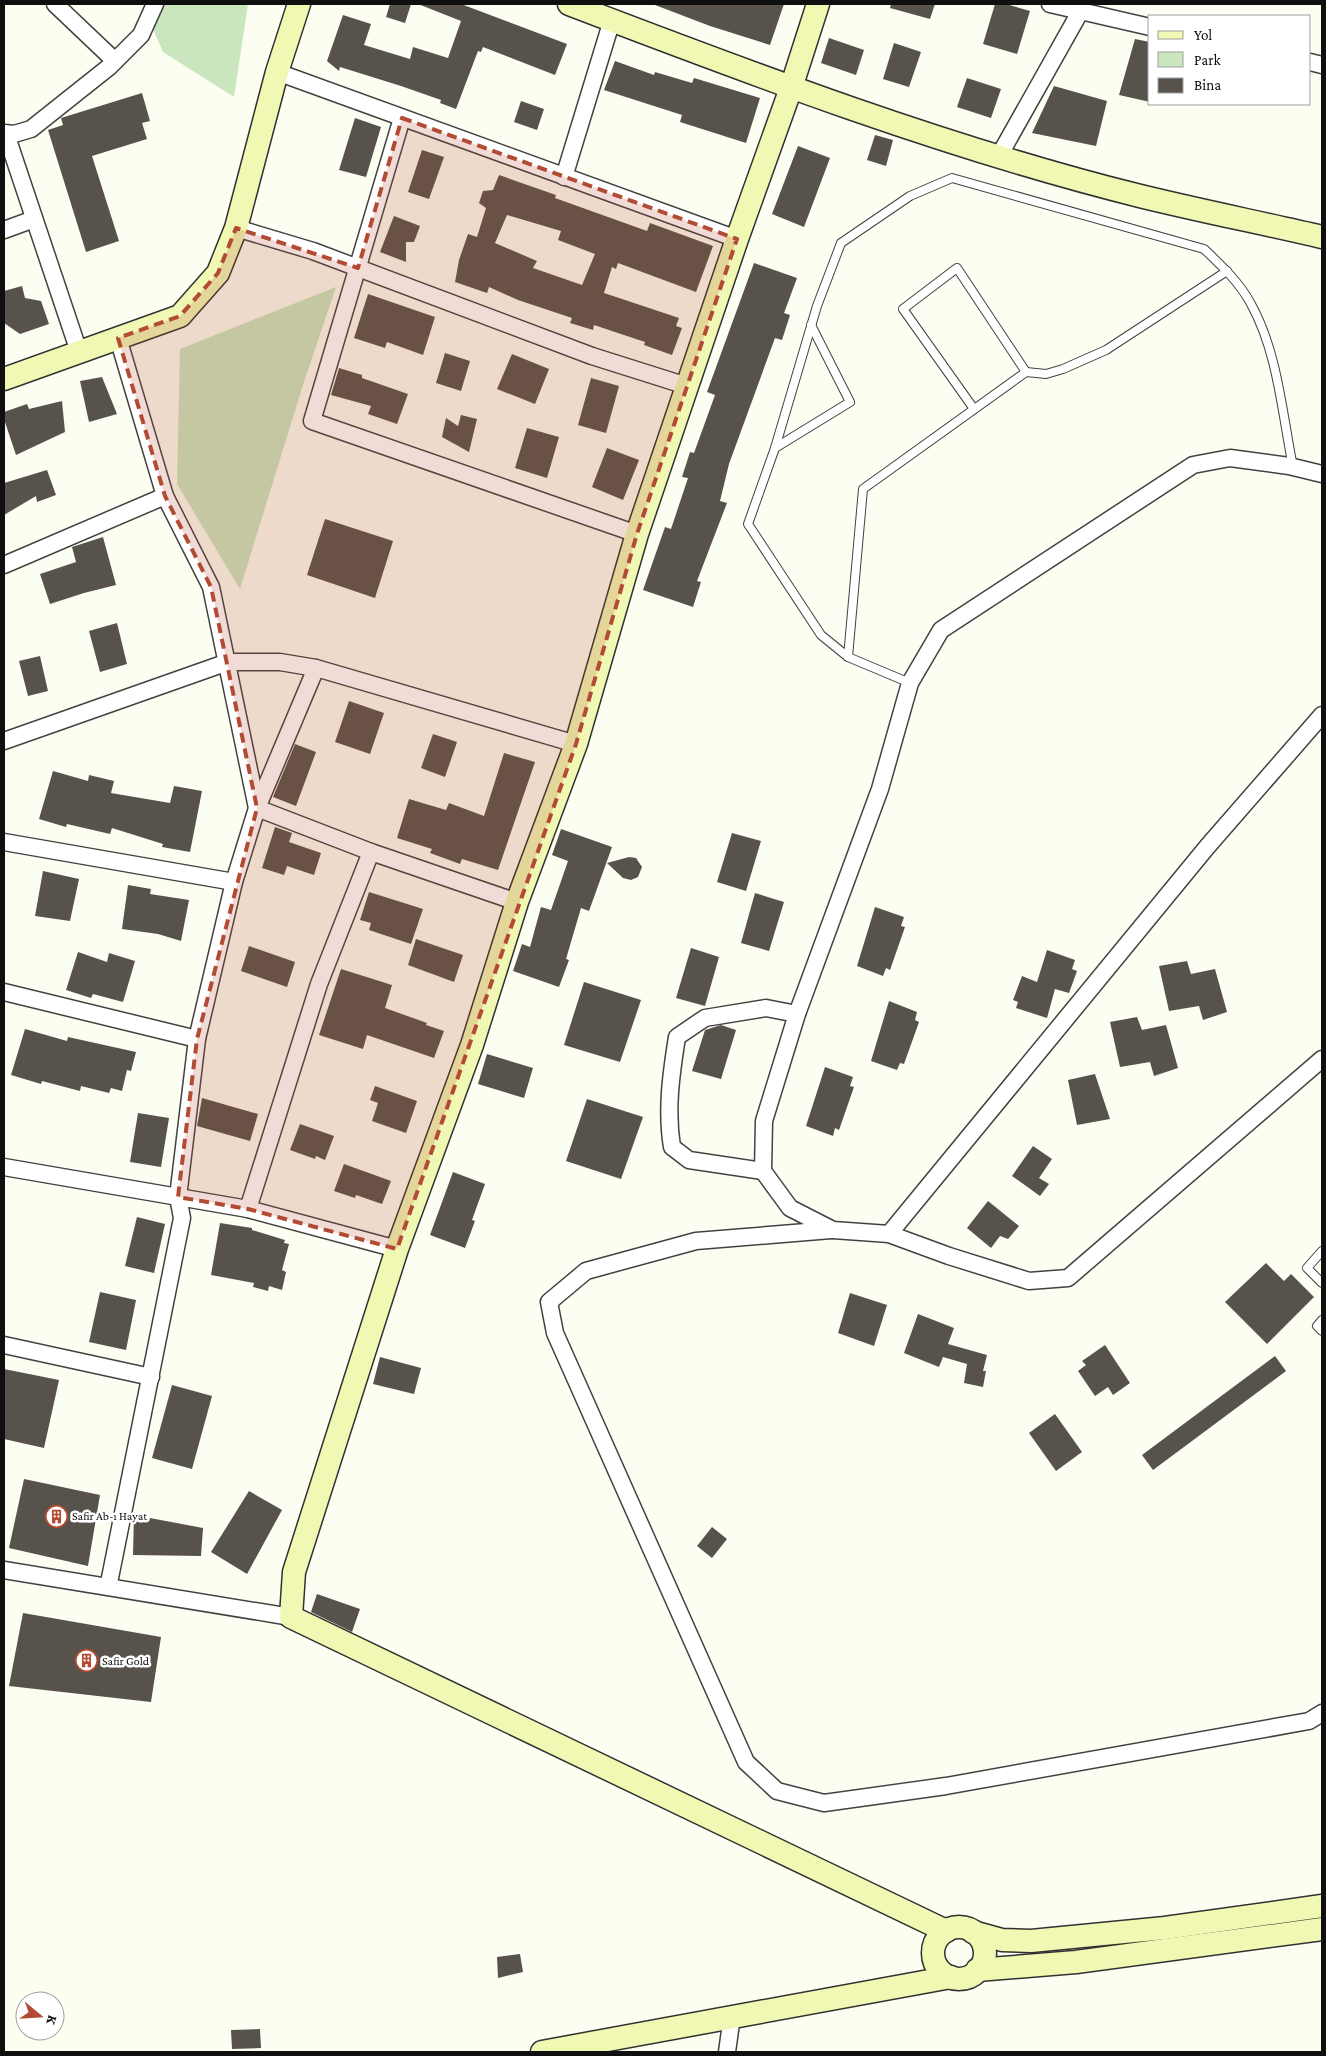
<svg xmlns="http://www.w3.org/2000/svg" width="1326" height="2056" font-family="'Crimson Pro',serif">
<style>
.green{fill:#cae6be}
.building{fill:#57534c;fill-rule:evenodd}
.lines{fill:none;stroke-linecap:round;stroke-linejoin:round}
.lane-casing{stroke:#424242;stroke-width:10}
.street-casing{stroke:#424242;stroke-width:19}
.secondary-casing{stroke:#313131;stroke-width:25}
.lane{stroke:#fff;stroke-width:8}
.street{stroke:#fff;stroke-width:16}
.secondary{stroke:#f0f8b3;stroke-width:22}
.marked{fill:#b34a33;fill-opacity:0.2;stroke:#b34a33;stroke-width:4;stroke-dasharray:10 6;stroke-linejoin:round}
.labels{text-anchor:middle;stroke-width:5;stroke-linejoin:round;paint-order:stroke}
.poi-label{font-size:12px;fill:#0f0f0f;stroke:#fff;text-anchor:start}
</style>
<rect width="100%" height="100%" fill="#fdfef2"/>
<!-- green -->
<g class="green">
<polygon points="160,4 248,4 234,97 163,52 150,22"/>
<polygon points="336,287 302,388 240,589 177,484 180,349"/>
</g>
<!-- building -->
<g class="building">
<polygon points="390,4 411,4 405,23 386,17"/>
<polygon points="418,4 461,4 567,44 555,75 483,47 481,52 478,51 456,109 440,103 441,100 401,86 340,67 339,71 327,61 343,15 371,24 364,45 410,59 413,47 448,58 461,21"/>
<polygon points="667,4 784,4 770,45 710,26 655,5"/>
<polygon points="891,4 935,4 930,19 890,8"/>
<polygon points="995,4 1006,4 1030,11 1017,54 983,44"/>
<polygon points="829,38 864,50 856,75 821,63"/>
<polygon points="1135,39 1150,42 1150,102 1119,95"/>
<polygon points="894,43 921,52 909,87 883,79"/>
<polygon points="615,61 654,75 655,72 692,83 694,78 760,98 746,143 680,122 682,115 604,90"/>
<polygon points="967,78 1001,89 991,118 957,107"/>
<polygon points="1054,86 1107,101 1096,146 1032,133"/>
<polygon points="142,93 150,121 142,123 147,139 92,156 119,241 86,252 48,130 63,125 61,118"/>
<polygon points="521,101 544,109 537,130 514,122"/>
<polygon points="355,118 381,127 366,177 339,170"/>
<polygon points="875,135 893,140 886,166 867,160"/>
<polygon points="798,146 830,158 804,227 772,214"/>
<polygon points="422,150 444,157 429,199 408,192"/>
<path d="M499 175 556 195 555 198 647 231 650 223 713 246 696 292 618 263 616 269 612 267 604 293 679 318 676 326 682 328 672 355 644 345 645 342 594 325 593 330 570 323 572 318 518 300 489 287 487 293 455 282 459 260 468 234 477 237 486 208 479 203 483 191 493 190ZM507 215 561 231 558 240 595 254 582 285 533 268 537 261 495 243Z"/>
<polygon points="394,216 420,226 414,242 406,242 406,262 380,252"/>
<polygon points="754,263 797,278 784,313 790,315 782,340 775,338 729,464 720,501 727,503 697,581 701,582 693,607 643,590 665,527 671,529 688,478 682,477 690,452 694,453 715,395 707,392"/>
<polygon points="22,286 25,298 41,301 49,324 20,334 4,323 4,291"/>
<polygon points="368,294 435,317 423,355 387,342 385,348 354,338"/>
<polygon points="445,353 470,361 461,391 436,383"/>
<polygon points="512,354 549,369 535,404 497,389"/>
<polygon points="339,368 362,375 362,378 408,394 397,424 368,414 371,406 331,395"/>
<polygon points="102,377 117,414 89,422 80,381"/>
<polygon points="591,378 619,386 606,433 578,425"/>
<polygon points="62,401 65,432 16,455 4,419 4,412 27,404 29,409"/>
<polygon points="461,415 477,419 469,452 442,437 446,418 458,426"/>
<polygon points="527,428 559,437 547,478 515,468"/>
<polygon points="607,448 639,460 623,500 592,487"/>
<polygon points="47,470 56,495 37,502 36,496 4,515 4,483"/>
<polygon points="325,519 393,541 375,598 307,575"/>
<polygon points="103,537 116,585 84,593 50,604 40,574 76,562 72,547"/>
<polygon points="117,623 127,664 100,672 89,631"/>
<polygon points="40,656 48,691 28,696 19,661"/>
<polygon points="349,701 384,713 370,754 335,742"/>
<polygon points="433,734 457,742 445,777 421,768"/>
<polygon points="295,744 316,752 296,806 273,797"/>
<polygon points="504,753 535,762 498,870 462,859 460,864 430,853 432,849 397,838 409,799 446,810 449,803 484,816"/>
<polygon points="53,771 88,781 89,775 114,781 111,793 170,803 174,786 202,791 190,852 162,847 163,844 112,828 110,834 67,824 66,827 39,819"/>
<polygon points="275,827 292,833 289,842 321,853 314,875 287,866 284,875 262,868"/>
<polygon points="561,829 612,847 589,911 581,908 566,959 569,960 559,987 513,971 522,944 530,947 541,907 551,910 568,861 552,855"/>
<polygon points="732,833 761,841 746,891 717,882"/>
<polygon points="629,857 636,858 642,867 638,877 631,880 623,878 607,863"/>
<polygon points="43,871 79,879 70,921 35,916"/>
<polygon points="128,885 151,889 150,894 189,900 181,941 158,934 122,929"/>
<polygon points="369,892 423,909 411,944 369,930 371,923 360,920"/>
<polygon points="755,893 784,902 769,951 741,943"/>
<polygon points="875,907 904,917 901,926 905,927 890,970 886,968 883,976 857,966"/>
<polygon points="416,939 463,955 454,982 408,965"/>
<polygon points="249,946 295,962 287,987 241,971"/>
<polygon points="691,948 719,957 705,1006 676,998"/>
<polygon points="1047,950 1075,960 1072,969 1077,971 1069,993 1055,989 1047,1018 1016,1008 1018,1002 1013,1000 1022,976 1037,982"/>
<polygon points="78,952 107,962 109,953 135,961 123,1002 93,994 91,998 66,990"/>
<polygon points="1187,961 1191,974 1215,969 1227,1012 1203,1020 1199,1006 1169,1011 1159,966"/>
<polygon points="341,969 392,985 385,1008 427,1023 426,1025 444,1031 434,1058 367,1035 363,1049 319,1035"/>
<polygon points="584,982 641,1000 620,1062 564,1045"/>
<polygon points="889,1001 917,1012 915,1020 919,1022 904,1064 900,1063 897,1070 871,1061"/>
<polygon points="1137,1017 1142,1030 1166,1025 1178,1068 1154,1076 1150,1062 1120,1067 1110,1022"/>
<polygon points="721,1025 736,1030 721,1079 692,1071 705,1030"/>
<polygon points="25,1029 67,1041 68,1037 136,1052 131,1071 127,1070 122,1091 111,1088 109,1093 81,1086 80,1091 42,1081 41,1084 11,1075"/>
<polygon points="487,1054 533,1068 524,1098 478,1084"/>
<polygon points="825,1067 853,1077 850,1086 854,1087 839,1130 835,1128 833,1136 806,1126"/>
<polygon points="1095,1074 1110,1119 1077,1125 1068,1080"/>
<polygon points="375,1086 417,1101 406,1133 372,1121 378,1103 370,1100"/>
<polygon points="202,1098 258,1114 250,1141 197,1126"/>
<polygon points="587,1099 643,1117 621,1179 566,1161"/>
<polygon points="138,1113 169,1118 161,1167 130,1162"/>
<polygon points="300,1124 334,1136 325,1160 316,1156 315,1159 290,1150"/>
<polygon points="1033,1146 1052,1159 1039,1178 1049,1184 1040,1196 1012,1176"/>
<polygon points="344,1164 391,1181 382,1204 356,1195 355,1198 334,1191"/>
<polygon points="453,1172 485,1184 472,1220 475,1221 465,1248 430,1235"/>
<polygon points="988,1201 1019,1226 1008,1239 1000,1236 991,1248 967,1228"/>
<polygon points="137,1217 165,1224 154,1273 125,1266"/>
<polygon points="220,1223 252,1228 252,1230 285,1240 284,1243 289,1244 282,1270 286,1272 282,1290 269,1286 268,1291 253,1287 254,1283 211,1275"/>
<polygon points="1266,1263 1284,1281 1291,1274 1314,1297 1267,1344 1225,1302"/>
<polygon points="100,1292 136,1300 126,1350 89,1342"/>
<polygon points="850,1293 887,1305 874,1346 838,1333"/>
<polygon points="918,1314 954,1328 948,1344 987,1355 983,1371 986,1371 983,1387 964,1383 967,1364 943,1357 939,1367 904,1353"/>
<polygon points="1105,1345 1130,1383 1113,1395 1108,1387 1095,1396 1078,1371 1086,1365 1082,1361"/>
<polygon points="1275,1356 1286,1371 1153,1470 1142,1455"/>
<polygon points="380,1357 421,1368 414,1394 373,1384"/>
<polygon points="4,1369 59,1380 44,1448 4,1439"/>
<polygon points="172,1385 212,1396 192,1469 152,1458"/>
<polygon points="1055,1414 1082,1452 1056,1471 1029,1433"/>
<polygon points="24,1479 100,1495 88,1566 9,1548"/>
<polygon points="249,1491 282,1510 247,1574 211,1552"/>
<polygon points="134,1515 203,1528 201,1556 133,1555"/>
<polygon points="712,1527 727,1539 712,1558 697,1546"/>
<polygon points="317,1594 360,1609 352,1632 311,1612"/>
<polygon points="23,1613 161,1637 151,1702 9,1686"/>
<polygon points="520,1954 523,1972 498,1978 497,1957"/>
<polygon points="260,2029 261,2048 232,2049 231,2030"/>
</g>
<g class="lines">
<defs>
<g id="lane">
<polyline points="1026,372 1046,374 1063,369 1106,350 1227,271"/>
<polyline points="775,448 850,402 811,325"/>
<path d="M848 657 821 635 748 524 775 448 817 306 841 243 910 196 952 178 1204 249C1222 266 1240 283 1251 304 1278 353 1282 413 1293 467"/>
<polyline points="910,683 848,657 863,489 1026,372 957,268 903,309 974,409"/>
<polyline points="1322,1251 1307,1268 1322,1283"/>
<polyline points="1322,1320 1317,1326 1322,1331"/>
</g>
<g id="street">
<polyline points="55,4 115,61"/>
<polyline points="1050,4 1150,27"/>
<polyline points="1310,62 1322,65"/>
<polyline points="277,72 737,239"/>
<polyline points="402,118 312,421 637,534"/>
<polyline points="4,133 14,134 31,129 109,67 141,35 155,4"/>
<polyline points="6,134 79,352"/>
<polyline points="999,156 1080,12"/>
<polyline points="564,177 612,20"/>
<polyline points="236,228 313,251 592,356 687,386"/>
<polyline points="4,230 34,219"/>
<polyline points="118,338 165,496 211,587 257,808 371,852 517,902"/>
<polyline points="1322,474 1289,466 1230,458 1193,465 941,630 910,683 880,789 797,1014 764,1121 763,1171 790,1208 833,1230 889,1234 949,1256 1029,1281 1068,1278 1322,1059"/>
<polyline points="4,565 165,496"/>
<polyline points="4,741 228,662 280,662 316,668 576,744"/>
<polyline points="4,842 234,882"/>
<polyline points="4,992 197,1039"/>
<polyline points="4,1167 248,1209 397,1249"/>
<path d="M763 1171 689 1160 672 1147C666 1110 671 1075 677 1037L705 1018 766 1008 797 1014"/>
<polyline points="248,1209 319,984 371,852"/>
<polyline points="831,1230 696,1241 586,1271 549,1302 555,1333 746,1762 777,1791 824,1803 946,1786 1309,1721 1322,1713"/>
<polyline points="889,1234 1207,847 1322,715"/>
<polyline points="4,1345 151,1377"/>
<polyline points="4,1570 291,1617"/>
<polyline points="109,1583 182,1218 178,1197 197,1039 234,882 257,808 316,668"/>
<polyline points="727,2052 732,2016"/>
</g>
<g id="secondary">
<path d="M569 4C755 75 947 148 1140 196 1201 211 1262 223 1322 237"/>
<polyline points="818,4 791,88 737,239 637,534 576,744 517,902 472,1045 397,1249 294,1572 291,1617 946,1931"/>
<polyline points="4,379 180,316 218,273 236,228 277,72 299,4"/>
<circle cx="959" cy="1953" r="26"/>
<polyline points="973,1932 1002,1940 1031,1941 1165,1928 1322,1906"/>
<polyline points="977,1970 1076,1962 1322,1929"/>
<polyline points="542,2052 951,1977"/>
</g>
</defs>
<!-- lane casing -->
<use href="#lane" class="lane-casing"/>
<!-- street casing -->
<use href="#street" class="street-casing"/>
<!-- secondary casing -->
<use href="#secondary" class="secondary-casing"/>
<!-- lane -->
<use href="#lane" class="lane"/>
<!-- street -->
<use href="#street" class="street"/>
<!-- secondary -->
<use href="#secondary" class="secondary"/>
</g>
<!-- marked area -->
<path class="marked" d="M402 118 737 239 637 534 576 744 397 1249 248 1209 178 1197 197 1039 257 808 211 587 165 496 118 338 180 316 218 273 236 228 358 268Z"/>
<!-- icons -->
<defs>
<symbol id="building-ring" viewBox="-11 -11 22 22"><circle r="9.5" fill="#fff" stroke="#b34a33" stroke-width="1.5"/><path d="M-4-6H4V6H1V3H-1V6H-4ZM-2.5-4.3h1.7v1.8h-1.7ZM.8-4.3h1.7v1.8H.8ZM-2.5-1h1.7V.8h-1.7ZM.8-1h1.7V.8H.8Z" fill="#b34a33"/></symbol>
</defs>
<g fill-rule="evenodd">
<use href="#building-ring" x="44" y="1504" width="25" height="25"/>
<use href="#building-ring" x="74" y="1648" width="25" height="25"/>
</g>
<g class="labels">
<!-- poi labels -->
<g class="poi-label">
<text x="72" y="1520">Safir Ab-ı Hayat</text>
<text x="102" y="1665">Safir Gold</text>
</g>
</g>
<!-- border -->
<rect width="1326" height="2056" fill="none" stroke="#0f0f0f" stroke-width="10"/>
<!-- legend -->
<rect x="1148" y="15" width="162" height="90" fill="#ffffff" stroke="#9f9f9f"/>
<rect x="1158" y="31" width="25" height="8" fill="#f0f8b3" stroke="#9f9f9f"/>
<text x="1194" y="40" font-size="15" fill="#0f0f0f">Yol</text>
<rect x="1158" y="52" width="25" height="15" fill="#cae6be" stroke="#9f9f9f"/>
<text x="1194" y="65" font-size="15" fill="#0f0f0f">Park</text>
<rect x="1158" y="78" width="25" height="15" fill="#57534c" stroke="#9f9f9f"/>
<text x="1194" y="90" font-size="15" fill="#0f0f0f">Bina</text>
<!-- north arrow -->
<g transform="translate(40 2016) rotate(108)"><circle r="24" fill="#ffffff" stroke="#9f9f9f"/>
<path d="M0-4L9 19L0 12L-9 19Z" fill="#b34a33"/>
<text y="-8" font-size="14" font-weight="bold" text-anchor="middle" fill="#0f0f0f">K</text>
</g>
</svg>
